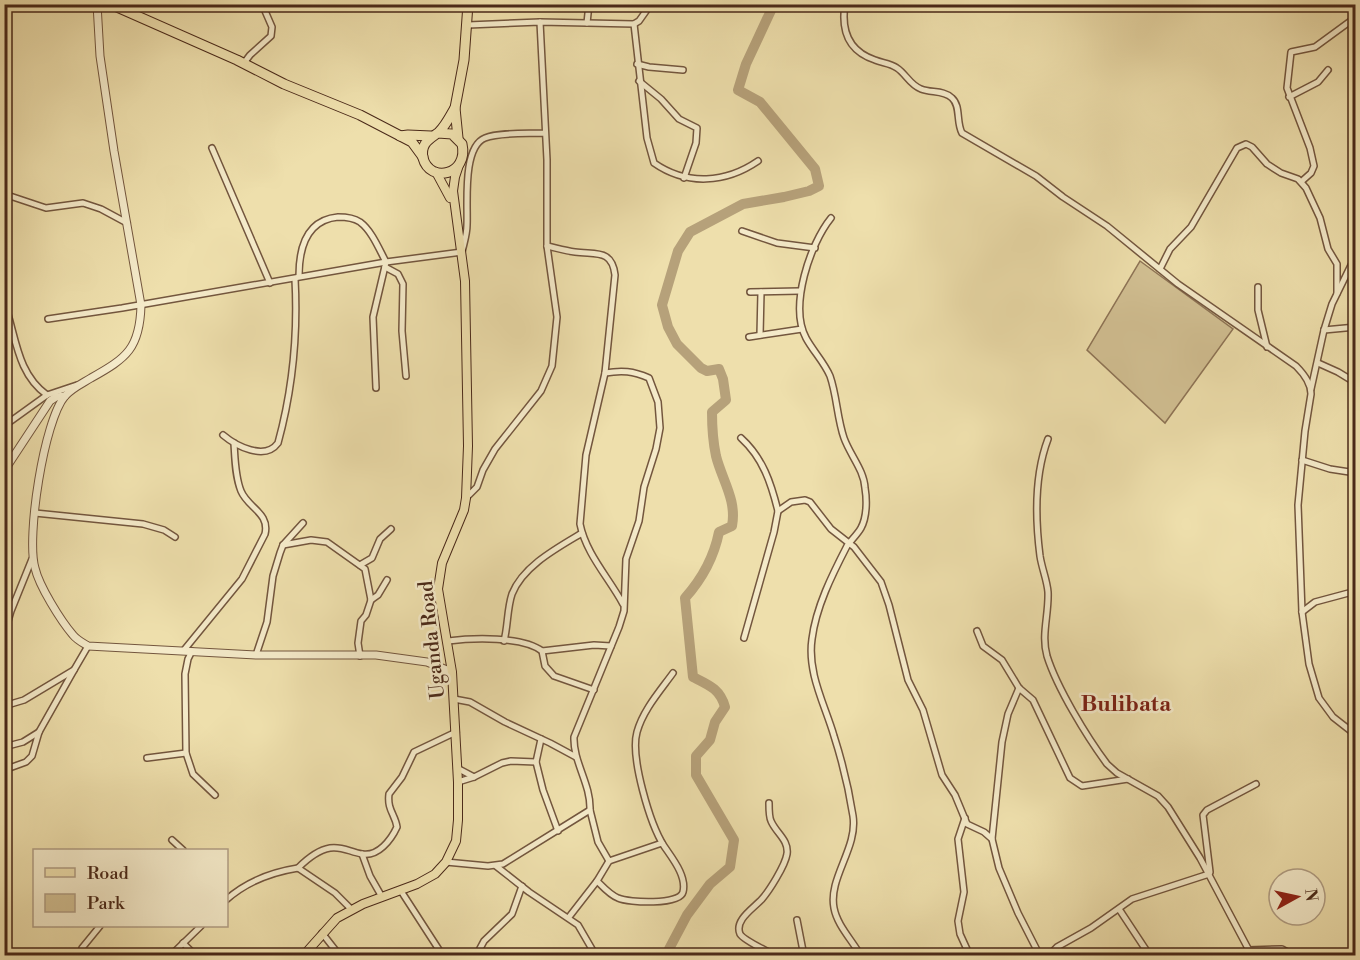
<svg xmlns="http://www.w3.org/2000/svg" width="1360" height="960" font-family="'Libre Bodoni',serif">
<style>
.green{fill:#d2c093;stroke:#8e7456;stroke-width:1.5}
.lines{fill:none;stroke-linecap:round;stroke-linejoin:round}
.river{stroke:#b6a17a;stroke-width:10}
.minor-casing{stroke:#73563e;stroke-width:8}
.tertiary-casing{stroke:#73563e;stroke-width:9}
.primary-casing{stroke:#4a2919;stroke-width:10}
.trunk-casing{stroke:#4a2919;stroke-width:11}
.minor{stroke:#f4eac9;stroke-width:5}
.tertiary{stroke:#f4eac9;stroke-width:7}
.primary{stroke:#eedfac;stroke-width:8}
.trunk{stroke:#eedfac;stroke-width:9}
.labels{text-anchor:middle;stroke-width:5;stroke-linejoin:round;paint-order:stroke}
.street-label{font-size:20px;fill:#4a2919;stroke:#f4eac9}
.quarter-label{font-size:22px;font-weight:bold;fill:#7a1f14;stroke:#f4eac9}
</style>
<rect width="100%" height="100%" fill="#eedfac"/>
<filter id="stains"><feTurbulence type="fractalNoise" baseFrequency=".00333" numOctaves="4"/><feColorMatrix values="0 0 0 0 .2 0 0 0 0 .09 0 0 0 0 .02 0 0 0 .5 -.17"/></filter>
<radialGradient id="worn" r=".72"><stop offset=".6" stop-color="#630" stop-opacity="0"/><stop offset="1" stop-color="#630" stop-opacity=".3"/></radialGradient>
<!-- green -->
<polygon class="green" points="1140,261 1233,329 1165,423 1087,350"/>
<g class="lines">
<!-- river -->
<path class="river" d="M669 956V949L687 915 710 884 730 867 734 840 696 775V756L710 740 715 722 725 707C720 689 709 685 693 677L685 598C702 579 714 557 719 532L732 526C737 500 722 480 716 456 713 442 712 427 712 412L726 400 723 379 719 369 707 371 701 368 677 344 668 327 662 305 678 251 690 232 743 204 784 197 809 191 819 186 815 169 760 102 738 90 746 64 774 4"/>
<defs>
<g id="minor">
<path d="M845 4C841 30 848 51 875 60 882 63 890 63 897 68 906 74 910 85 921 89 931 93 944 90 952 98 961 106 956 122 962 133L1036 176 1063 197 1107 226 1178 284 1296 366C1304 374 1311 383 1311 394L1305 431 1298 505 1302 612 1309 664 1319 698 1333 717 1356 735"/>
<polyline points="587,23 589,4"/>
<path d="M634 24 647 138 654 163C687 186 726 183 758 161"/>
<polyline points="468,25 540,22 634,24 639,21 651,4"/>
<polyline points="244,63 250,55 271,36 272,27 262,4"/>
<polyline points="637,64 649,67 683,70"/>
<polyline points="639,81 661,99 679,119 697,128 696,143 684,178"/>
<polyline points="1289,97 1318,82 1328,70"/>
<polyline points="212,148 270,283"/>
<polyline points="1302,181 1311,173 1314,166 1310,148 1287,88 1291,52 1315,47 1356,17"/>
<polyline points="4,194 46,208 83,203 101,209 127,223"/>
<path d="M831 218C810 244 789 306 806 338 813 351 824 362 830 376 837 396 837 418 844 438 850 455 864 470 865 488 867 500 867 517 861 528 857 535 851 540 847 546 832 575 816 607 812 639 807 673 825 705 834 736 842 761 849 790 853 816 858 848 828 878 834 908 837 925 852 940 861 956"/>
<polyline points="742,231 777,243 815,248"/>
<path d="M547 246C556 248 566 251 575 252 596 255 612 249 615 275L605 373 586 455 580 524C586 554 609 578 623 604"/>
<polyline points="385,267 398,274 403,284 402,331 406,376"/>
<polyline points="1160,269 1170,249 1191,227 1237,148 1246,144 1252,147 1267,164 1281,173 1298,179 1306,188 1320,218 1328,249 1337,264 1337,293"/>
<path d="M299 276C299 249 306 220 338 217 346 217 354 218 360 222 372 231 379 249 386 262L373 317 376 388"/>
<polyline points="1258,287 1258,310 1267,347"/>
<polyline points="750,292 800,291"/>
<path d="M4 302C16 334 16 373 47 395"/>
<path d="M48 319 122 308 386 262 462 252C464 243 467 234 467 225 468 205 462 147 485 138 500 132 529 134 545 133"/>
<polyline points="1324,330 1356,327"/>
<polyline points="760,335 761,292"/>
<polyline points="749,337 802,329"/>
<polyline points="1318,363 1338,372 1356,383"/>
<polyline points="1311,389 1324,330 1332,304 1356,255"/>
<polyline points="4,426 47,395 77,385"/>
<path d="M223 435C236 446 265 461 278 443 293 388 298 335 295 279"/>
<path d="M741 438C763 458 771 483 778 511"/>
<path d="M1048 439C1034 476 1035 517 1040 556 1042 569 1047 580 1048 592 1049 614 1041 635 1047 656 1057 688 1087 737 1107 764L1117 773 1158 796 1168 807 1200 858 1252 956"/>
<polyline points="1302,460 1330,469 1356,473"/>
<polyline points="466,498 477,487 483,470 495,449 541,391 552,366 557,317 547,246 547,160 540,22"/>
<polyline points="35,513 143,524 164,530 175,537"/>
<polyline points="283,545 311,540 327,542 365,569 371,600 366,615 361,621 358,643 360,656"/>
<polyline points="360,565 372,558 380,539 391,529"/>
<polyline points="371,600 378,595 387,580"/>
<polyline points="1302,612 1315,602 1356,591"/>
<polyline points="977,631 983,646 1002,660 1019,688 1033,700 1070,778 1082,786 1128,779"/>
<polyline points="4,635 11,611 32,559"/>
<polyline points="744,638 774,532 778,511 791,502 805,500 810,502 831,529 854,547 881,582 889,605 908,680 923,710 942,775 955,795 967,824 984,832 992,839 999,868 1018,913 1040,956"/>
<path d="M448 641C472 638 523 636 542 651L545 666 554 676 594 690"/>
<path d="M504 641C508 626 507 609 512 594 523 566 557 548 582 533"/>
<path d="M184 650 242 579 265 534C270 513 248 508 241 491 235 476 235 458 234 443"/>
<polyline points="192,651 188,659 185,674 186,753 193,774 215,795"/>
<polyline points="542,651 594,645 611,646"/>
<polyline points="256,655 267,622 273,576 280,553 283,545 303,523"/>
<polyline points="454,699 470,702 505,722 550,743 576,757"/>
<polyline points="4,706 24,700 74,670 88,646"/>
<polyline points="4,747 23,742 39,732"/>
<polyline points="147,758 186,753"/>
<polyline points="536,762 543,790 558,831"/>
<polyline points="457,768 474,777"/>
<polyline points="4,770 26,762 32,756 39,732 74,670"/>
<polyline points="458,782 474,777 502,763 511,761 536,762 541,739"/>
<path d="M769 803C769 808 769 817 771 821 776 833 789 840 787 854 785 866 769 891 762 899 754 908 734 920 740 934 744 941 768 951 776 956"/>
<polyline points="590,810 598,842 609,861"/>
<polyline points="965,818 958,839 964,892 958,921 960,934 970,956"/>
<polyline points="992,839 1002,742 1008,714 1019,688"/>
<polyline points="172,840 183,850"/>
<polyline points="362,854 370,876 382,897"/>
<path d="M446 862 488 866 503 864 590 810C591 784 573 762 574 737L619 627 624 611 626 559 639 521 644 487 656 449 660 428 658 402 649 378C633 371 622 370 605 373"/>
<polyline points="496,866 529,892 578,925 596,956"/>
<path d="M298 868C306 860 318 850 330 848 342 846 350 852 362 854 378 857 391 840 397 827 395 814 387 810 389 794L402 777 414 752 456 732"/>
<polyline points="1210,872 1203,815 1207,810 1256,784"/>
<path d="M597 881C603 887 610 895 618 898 629 903 680 905 683 892 687 876 672 858 664 846 650 824 630 757 637 732 643 710 660 691 673 673"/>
<polyline points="401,891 443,956"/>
<path d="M226 900C246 882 273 872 298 868L335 893 351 909"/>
<polyline points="1119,909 1150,956"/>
<polyline points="569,917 597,881 609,861 662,843"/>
<polyline points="797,920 804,956"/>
<polyline points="322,933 340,956"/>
<polyline points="183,943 196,956"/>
<polyline points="1248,950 1282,949 1295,956"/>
<polyline points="80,956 82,948 100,926"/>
<polyline points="170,956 201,926"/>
<polyline points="476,956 484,941 512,914 522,886"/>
<polyline points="1048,956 1057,947 1091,928 1132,899 1209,874"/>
</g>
<g id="tertiary">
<path d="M97 4 100 56 114 151 141 305C140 348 127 358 91 378 83 383 72 388 65 396 44 420 26 538 35 568 39 586 61 621 73 635 77 640 83 643 88 646L256 655H376L427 662 452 672"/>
<polyline points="4,471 50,401 56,397 65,396"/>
</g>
<g id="primary">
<polyline points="436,172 450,198"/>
<polyline points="303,956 337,918 363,904 417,884 435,874 446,862 456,841 458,820 458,782 452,672 438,589 442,563 464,510 466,498 468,446 465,281 453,191 455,177 459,165"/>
</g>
<g id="trunk">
<polyline points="110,4 237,60 284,84 360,115 412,142 423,157"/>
<path d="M438 133 452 134 462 144C469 175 430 184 423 158 420 143 430 139 439 132 446 125 450 116 455 108"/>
<polyline points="400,136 408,135 431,136"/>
<polyline points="458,138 455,108 464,60 468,4"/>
</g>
</defs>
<!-- minor casing -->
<use href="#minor" class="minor-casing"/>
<!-- tertiary casing -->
<use href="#tertiary" class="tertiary-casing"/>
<!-- primary casing -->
<use href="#primary" class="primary-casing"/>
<!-- trunk casing -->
<use href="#trunk" class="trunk-casing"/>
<!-- minor -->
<use href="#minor" class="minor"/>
<!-- tertiary -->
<use href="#tertiary" class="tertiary"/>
<!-- primary -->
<use href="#primary" class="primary"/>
<!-- trunk -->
<use href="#trunk" class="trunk"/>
</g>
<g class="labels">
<!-- street labels -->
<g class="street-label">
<text transform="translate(431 640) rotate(-96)" y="7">Uganda Road</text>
</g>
<!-- quarter labels -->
<g class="quarter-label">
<text x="1126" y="711">Bulibata</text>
</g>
</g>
<!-- margin -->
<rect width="1360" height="960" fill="none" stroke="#eedfac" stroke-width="24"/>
<rect x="6" y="6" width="1348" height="948" fill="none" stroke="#4a2919" stroke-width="3"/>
<rect x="12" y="12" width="1336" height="936" fill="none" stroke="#4a2919" stroke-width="1.5"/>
<!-- legend -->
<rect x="33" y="849" width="195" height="78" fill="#f4eac9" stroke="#b09d83" stroke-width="1.5"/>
<rect x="45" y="868" width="30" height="9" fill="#eedfac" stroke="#b09d83" stroke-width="1.5"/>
<text x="87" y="879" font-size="18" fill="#4a2919">Road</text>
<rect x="45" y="894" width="30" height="18" fill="#d2c093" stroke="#b09d83" stroke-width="1.5"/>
<text x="87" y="909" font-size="18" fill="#4a2919">Park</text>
<!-- north arrow -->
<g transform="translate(1297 897) rotate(82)"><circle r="28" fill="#f4eac9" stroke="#b09d83" stroke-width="1.5"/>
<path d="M0-4.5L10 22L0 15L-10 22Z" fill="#8f2418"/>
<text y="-9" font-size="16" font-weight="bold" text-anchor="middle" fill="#4a2919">N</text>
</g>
<rect width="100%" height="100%" filter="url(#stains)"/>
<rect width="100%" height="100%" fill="url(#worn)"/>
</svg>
